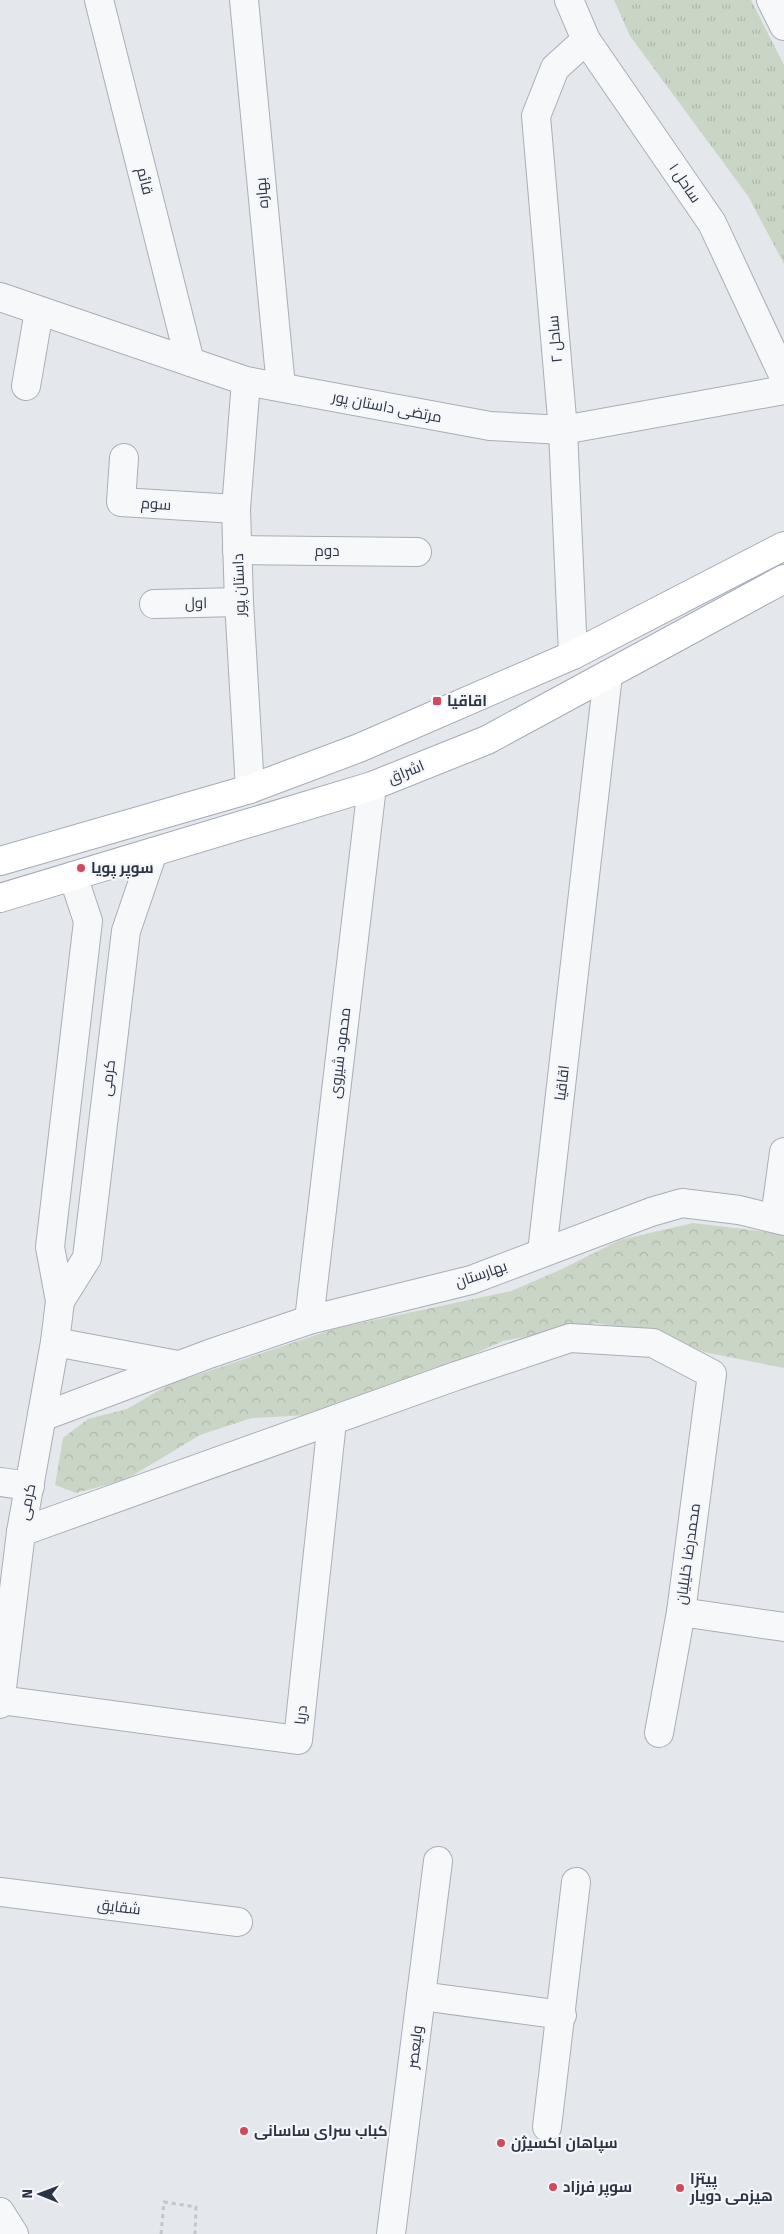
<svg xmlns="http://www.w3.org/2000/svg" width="784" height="2234" font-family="'Fira Sans',Cairo,sans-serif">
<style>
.grass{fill:url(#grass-tufts)}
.forest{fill:url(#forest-crowns)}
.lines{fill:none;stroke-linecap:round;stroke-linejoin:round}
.minor-casing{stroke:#a9aeb7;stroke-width:30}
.major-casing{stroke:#a3abb8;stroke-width:30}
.path{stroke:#c2c5cb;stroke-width:3;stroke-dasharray:4 4;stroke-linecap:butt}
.minor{stroke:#f7f8fa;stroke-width:28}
.major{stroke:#fff;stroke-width:28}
.poi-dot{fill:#d1495b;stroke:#f4f6f9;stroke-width:2}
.labels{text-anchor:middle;stroke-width:4.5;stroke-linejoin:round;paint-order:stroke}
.street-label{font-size:15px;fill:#2b3445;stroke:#f4f6f9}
.poi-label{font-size:15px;font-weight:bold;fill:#2b3445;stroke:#f4f6f9;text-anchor:start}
</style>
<defs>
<pattern id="grass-tufts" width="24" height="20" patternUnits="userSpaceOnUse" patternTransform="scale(1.25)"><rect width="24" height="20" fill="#c9d6c5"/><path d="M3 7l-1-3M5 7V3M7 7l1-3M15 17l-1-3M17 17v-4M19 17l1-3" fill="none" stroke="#adb8ab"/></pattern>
<pattern id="forest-crowns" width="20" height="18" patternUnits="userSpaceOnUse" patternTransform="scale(1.25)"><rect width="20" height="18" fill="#c9d6c5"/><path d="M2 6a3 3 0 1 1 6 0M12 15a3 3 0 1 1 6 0" fill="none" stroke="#adb8ab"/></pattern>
</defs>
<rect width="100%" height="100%" fill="#e4e7ec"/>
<!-- grass -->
<polygon class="grass" points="614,0 751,0 784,65 784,264 748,196 630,36"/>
<!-- forest -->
<polygon class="forest" points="693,1223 784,1234 784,1368 704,1352 660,1334 596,1323 503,1341 456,1362 309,1415 252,1418 200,1435 125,1480 76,1493 55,1485 63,1438 88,1419 127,1409 170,1384 337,1328 511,1291 560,1270 620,1240"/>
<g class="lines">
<defs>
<g id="minor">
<polyline points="99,0 190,362"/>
<polyline points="244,0 281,387"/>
<polyline points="569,0 586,40 712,223 784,377"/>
<polyline points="771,0 784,26"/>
<polyline points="0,297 246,381 490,426 563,430 784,390"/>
<polyline points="246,381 236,509 239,602 250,789"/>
<polyline points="26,386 39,311"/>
<polyline points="124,458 121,502 236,509"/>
<polyline points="237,550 417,552"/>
<polyline points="154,604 239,602"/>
<polyline points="573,655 563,430 536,116 555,68 586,40"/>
<polyline points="775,1218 784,1152"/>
<polyline points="542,1252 608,675"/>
<polyline points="60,1301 87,1258 126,931 153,852"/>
<polyline points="309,1320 372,786"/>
<polyline points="55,1342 178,1365"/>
<polyline points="42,1417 209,1354 309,1320 471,1280 651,1212 682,1203 739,1210 784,1221"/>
<polyline points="0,1482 30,1486"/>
<polyline points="21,1532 456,1376 570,1338 653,1343 712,1374 681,1612 659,1733"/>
<polyline points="681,1612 784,1627"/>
<polyline points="1,1700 298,1740 332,1421"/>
<polyline points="0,1704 21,1532 55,1342 60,1301 50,1247 88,921 73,876"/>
<polyline points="0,1892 238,1922"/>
<polyline points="421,1996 562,2015"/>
<polyline points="547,2127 576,1882"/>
<polyline points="0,2212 14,2234"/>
<polyline points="391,2234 438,1861"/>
</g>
<g id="major">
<polyline points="0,861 250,789 359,748 573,655 784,546"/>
<polyline points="0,898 372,786 487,740 784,579"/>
</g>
</defs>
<!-- minor casing -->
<use href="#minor" class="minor-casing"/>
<!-- major casing -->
<use href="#major" class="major-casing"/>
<!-- path -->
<polyline class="path" points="161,2234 164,2202 196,2207 195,2234"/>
<!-- minor -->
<use href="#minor" class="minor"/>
<!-- major -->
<use href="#major" class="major"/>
</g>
<!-- markers -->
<g class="poi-dot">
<rect x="432" y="696" width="10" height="10" rx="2.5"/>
<circle cx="81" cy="868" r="5"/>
<circle cx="244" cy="2131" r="5"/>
<circle cx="501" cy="2143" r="5"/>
<circle cx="553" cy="2187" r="5"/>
<circle cx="680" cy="2188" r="5"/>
</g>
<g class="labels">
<!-- street labels -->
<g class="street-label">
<text transform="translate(145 181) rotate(76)" y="5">قائم</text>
<text transform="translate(685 183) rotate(56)" y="5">ساحل ۱</text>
<text transform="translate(262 193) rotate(-95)" y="5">بهاره</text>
<text transform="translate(555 339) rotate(-95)" y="5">ساحل ۲</text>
<text transform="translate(387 407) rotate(11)" y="5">مرتضی داستان پور</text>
<text transform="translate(156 504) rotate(4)" y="5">سوم</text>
<text x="327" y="556">دوم</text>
<text transform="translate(239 585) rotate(-92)" y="5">داستان پور</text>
<text transform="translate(196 603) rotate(-1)" y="5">اول</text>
<text transform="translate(406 772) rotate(-22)" y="5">اشراق</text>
<text transform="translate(340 1053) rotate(-83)" y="5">محمود شیروی</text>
<text transform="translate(108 1078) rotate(-83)" y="5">کرمی</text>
<text transform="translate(562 1083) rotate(-83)" y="5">اقاقیا</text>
<text transform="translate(481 1274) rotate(-19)" y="5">بهارستان</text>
<text transform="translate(27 1502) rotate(-79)" y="5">کرمی</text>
<text transform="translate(688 1554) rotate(-82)" y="5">محمدرضا خلیلیان</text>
<text transform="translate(301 1715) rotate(-84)" y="5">دریا</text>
<text transform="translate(119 1907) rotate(7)" y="5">شقایق</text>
<text transform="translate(415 2047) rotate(-83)" y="5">ولیعصر</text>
</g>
<!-- poi labels -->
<g class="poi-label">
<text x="447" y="706">اقاقیا</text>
<text x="91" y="873">سوپر پویا</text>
<text x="254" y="2136">کباب سرای ساسانی</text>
<text x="511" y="2148">سپاهان اکسیژن</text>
<text x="690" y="2184">پیتزا<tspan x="690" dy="17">هیزمی دویار</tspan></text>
<text x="563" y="2192">سوپر فرزاد</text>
</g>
</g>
<!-- north arrow -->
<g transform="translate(40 2194) rotate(271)" stroke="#f4f6f9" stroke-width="4" paint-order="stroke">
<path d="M0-4L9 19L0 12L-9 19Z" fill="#2b3445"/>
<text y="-8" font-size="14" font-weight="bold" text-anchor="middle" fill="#2b3445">N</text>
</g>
</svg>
